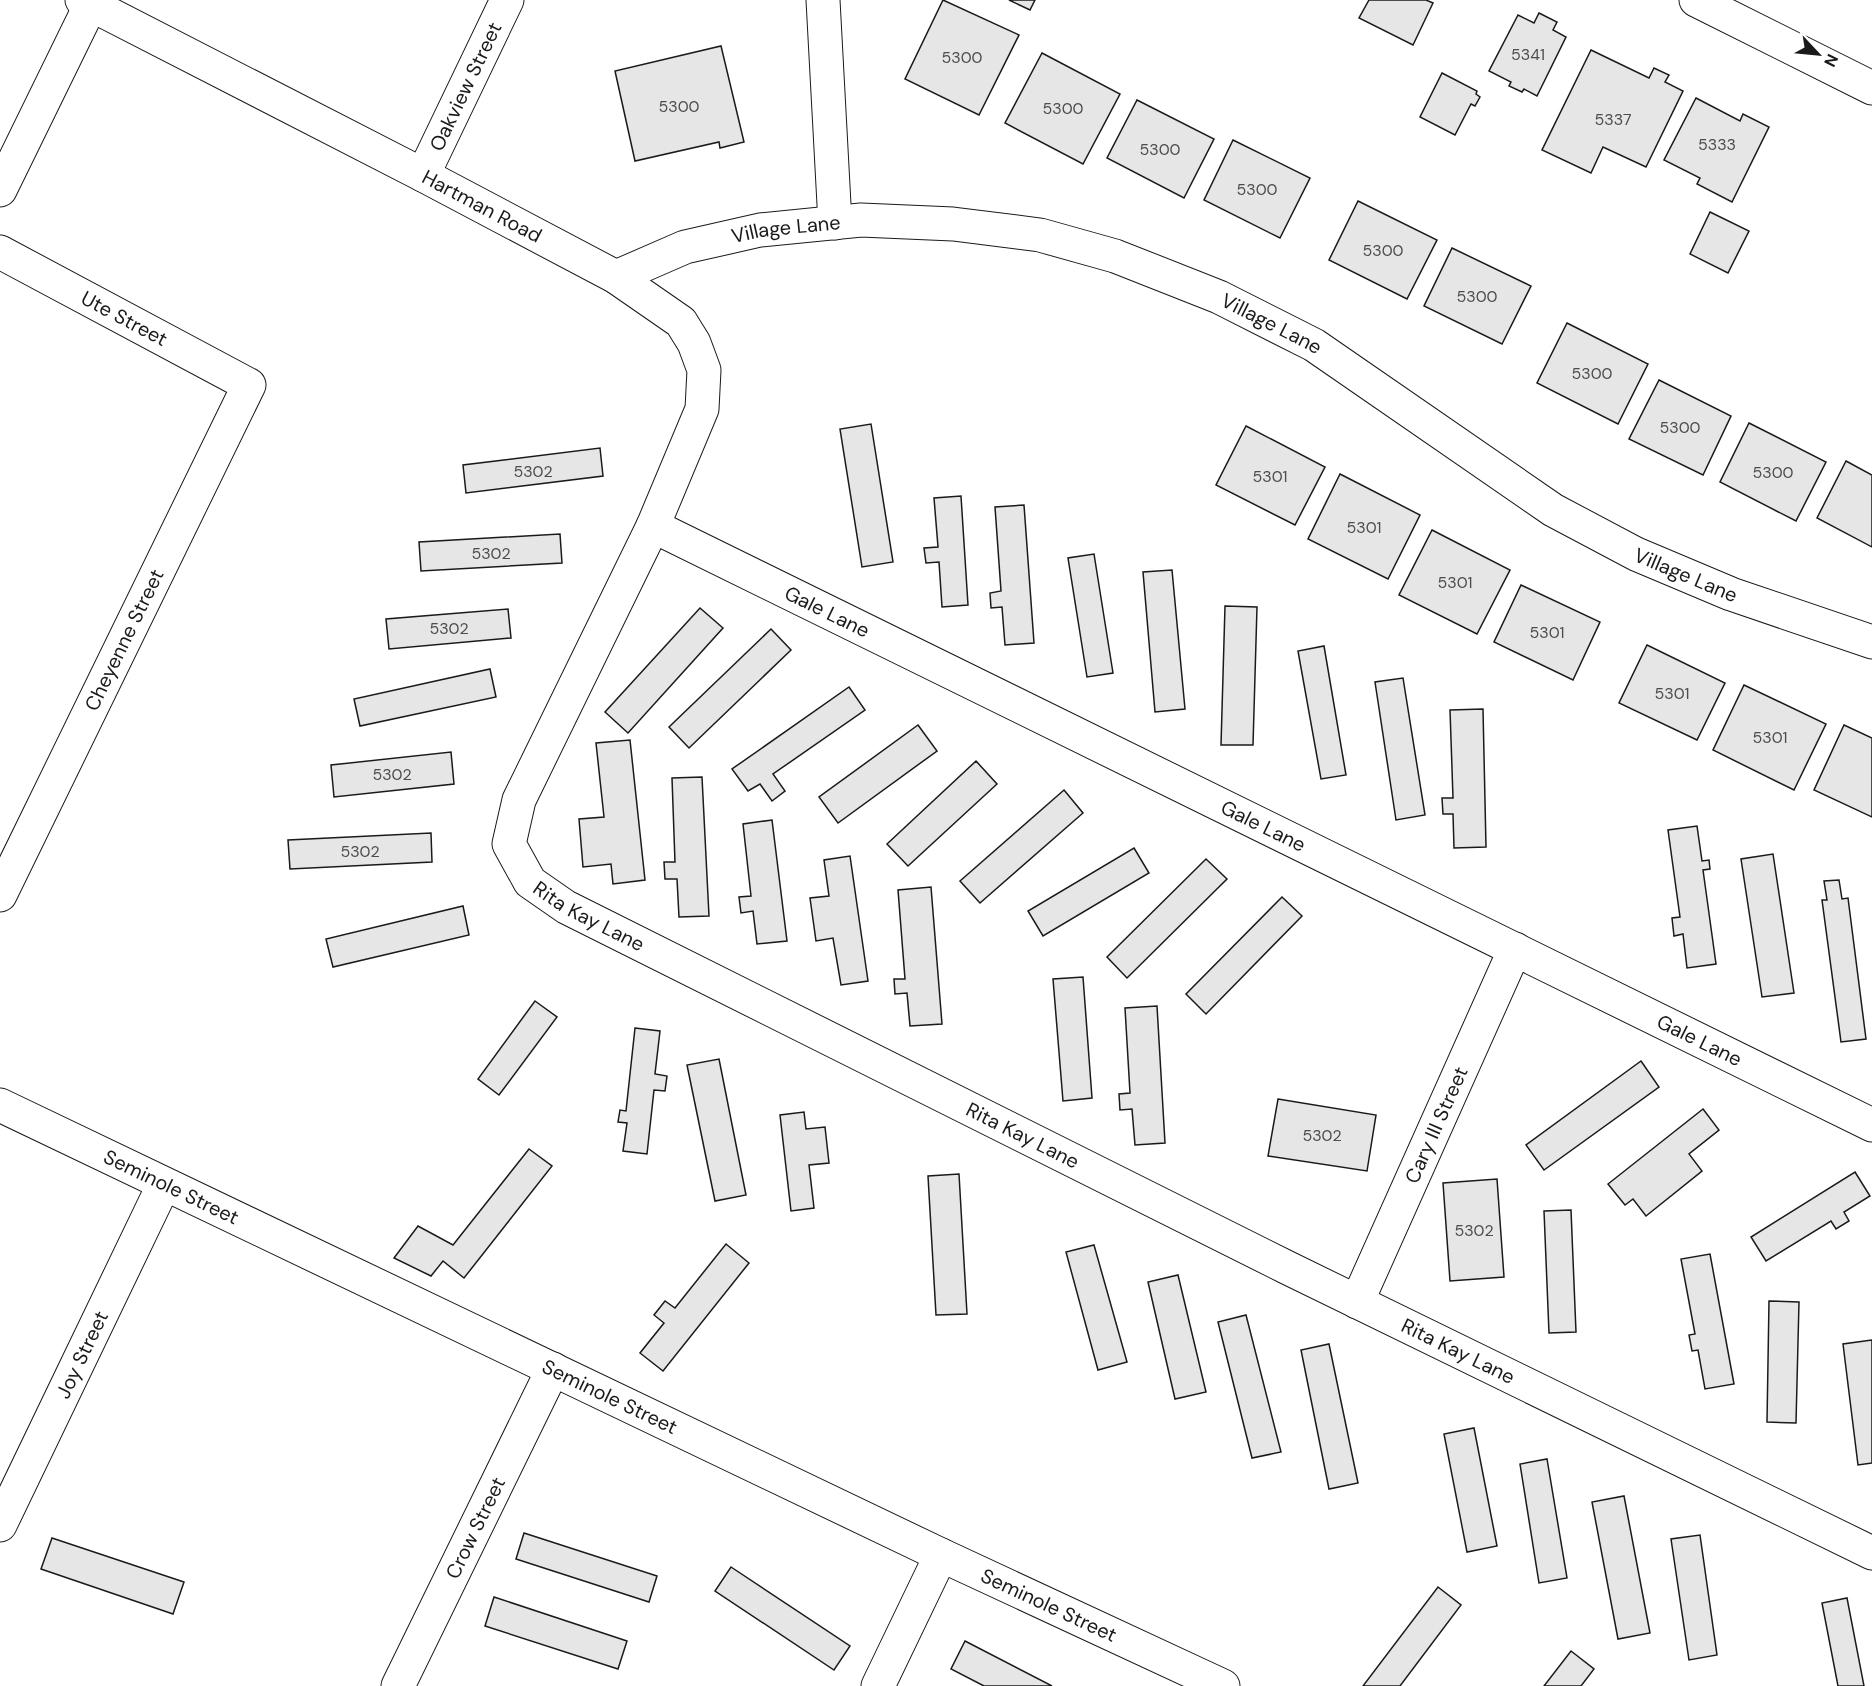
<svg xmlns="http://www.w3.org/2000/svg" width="1872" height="1686" font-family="'DM Sans',sans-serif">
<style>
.building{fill:#e6e6e6;stroke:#1a1a1a;stroke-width:1.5}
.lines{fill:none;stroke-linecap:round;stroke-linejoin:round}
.minor-casing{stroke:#1a1a1a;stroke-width:35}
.minor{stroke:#fff;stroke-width:33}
.labels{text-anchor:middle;stroke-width:4.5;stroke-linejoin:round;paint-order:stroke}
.number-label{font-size:16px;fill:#4d4d4d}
.street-label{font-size:20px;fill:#1a1a1a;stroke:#fff}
</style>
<rect width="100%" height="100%" fill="#fff"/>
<!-- building -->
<g class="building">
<polygon points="943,0 1019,35 979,115 905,79"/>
<polygon points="1009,0 1035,0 1030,10"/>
<polygon points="1369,0 1426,0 1433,3 1413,45 1359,18"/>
<polygon points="1539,13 1557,22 1553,30 1566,37 1537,96 1524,89 1522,92 1509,86 1511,82 1489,71 1518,15 1534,23"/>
<polygon points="721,46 744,142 720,148 719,142 635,161 615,71"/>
<polygon points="1591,50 1649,78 1654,68 1669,75 1665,82 1683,91 1646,167 1603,147 1591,173 1542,150"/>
<polygon points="1042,53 1120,94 1083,164 1005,123"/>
<polygon points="1442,73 1477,91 1476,94 1480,97 1475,106 1471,104 1455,135 1420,117"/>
<polygon points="1696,98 1740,121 1743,114 1769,127 1732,202 1697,184 1700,178 1664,160"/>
<polygon points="1137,100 1214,139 1184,198 1107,158"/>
<polygon points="1233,140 1310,178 1280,238 1204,200"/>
<polygon points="1358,201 1437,240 1407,299 1329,260"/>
<polygon points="1710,212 1749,231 1728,273 1690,254"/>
<polygon points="1452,248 1531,286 1502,344 1424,306"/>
<polygon points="1567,323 1648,364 1618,424 1537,383"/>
<polygon points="1659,380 1731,416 1703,475 1629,439"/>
<polygon points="1749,423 1826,462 1796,521 1720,482"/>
<polygon points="871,424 893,562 862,567 840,429"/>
<polygon points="1246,426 1325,467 1295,525 1216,485"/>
<polygon points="600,448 603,476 466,493 463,465"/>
<polygon points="1846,461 1872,475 1872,547 1817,518"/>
<polygon points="1340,474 1420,515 1388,579 1308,539"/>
<polygon points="961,496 968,605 942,607 939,562 926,563 924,548 938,547 934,498"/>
<polygon points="1024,505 1034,643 1005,645 1002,607 991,608 990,593 1001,591 995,507"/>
<polygon points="1432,530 1510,570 1477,634 1399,595"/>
<polygon points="560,534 562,563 421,571 419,542"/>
<polygon points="1094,554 1113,673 1087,677 1068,558"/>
<polygon points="1172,570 1185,709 1155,712 1143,572"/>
<polygon points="1521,585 1600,622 1573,680 1494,642"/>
<polygon points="1225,606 1257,607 1253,745 1221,745"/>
<polygon points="700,608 723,628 628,733 605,712"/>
<polygon points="508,609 511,638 389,649 386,619"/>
<polygon points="771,629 791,650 689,748 669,727"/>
<polygon points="1647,645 1725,683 1697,740 1619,703"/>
<polygon points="1324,646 1346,775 1321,779 1298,651"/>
<polygon points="490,669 496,697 360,726 354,699"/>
<polygon points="1403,678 1425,815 1396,820 1375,682"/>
<polygon points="1744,685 1826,724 1794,790 1713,750"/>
<polygon points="849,687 865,710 773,774 785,791 772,801 760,784 748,791 732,769"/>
<polygon points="1483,709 1486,847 1454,848 1453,814 1443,814 1442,798 1453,798 1450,710"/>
<polygon points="918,725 937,751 838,823 819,797"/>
<polygon points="1844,725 1872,738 1872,817 1814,790"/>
<polygon points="630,740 645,880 613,884 611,864 583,867 579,819 604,817 596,743"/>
<polygon points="451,752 454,784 334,797 331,765"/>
<polygon points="976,761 997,784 908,866 887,844"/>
<polygon points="702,777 709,916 679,917 677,879 665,879 664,862 675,862 672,778"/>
<polygon points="1064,790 1083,813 980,903 960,881"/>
<polygon points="772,820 787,941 757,944 753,911 741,913 739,897 751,896 743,824"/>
<polygon points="1697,826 1702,861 1709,860 1710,869 1703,870 1716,964 1687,968 1683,934 1674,936 1672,918 1680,917 1668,830"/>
<polygon points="431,833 432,862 290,869 288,840"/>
<polygon points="1134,848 1149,873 1043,936 1028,911"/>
<polygon points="1773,854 1794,993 1762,997 1741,859"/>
<polygon points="850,856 868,981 841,985 833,938 816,941 810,898 829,896 824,860"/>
<polygon points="1206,859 1227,879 1127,978 1107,957"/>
<polygon points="1839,880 1842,899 1848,898 1866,1039 1841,1042 1822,900 1827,900 1824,881"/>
<polygon points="931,887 942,1024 910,1026 907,993 895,994 894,979 905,979 898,890"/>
<polygon points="1282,897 1302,916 1206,1014 1186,994"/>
<polygon points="463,906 469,935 333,967 326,939"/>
<polygon points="1083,977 1092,1098 1063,1101 1053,979"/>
<polygon points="535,1001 557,1017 499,1095 478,1079"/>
<polygon points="1157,1006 1165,1143 1135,1145 1132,1109 1120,1110 1119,1094 1130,1093 1125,1008"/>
<polygon points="635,1028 660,1031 655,1074 667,1076 665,1091 654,1090 647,1154 623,1151 627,1123 618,1122 620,1110 626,1111"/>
<polygon points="719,1059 746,1195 715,1201 687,1065"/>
<polygon points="1641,1061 1659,1087 1544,1170 1526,1145"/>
<polygon points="1278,1099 1376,1115 1367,1171 1268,1156"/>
<polygon points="1703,1109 1719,1130 1689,1154 1702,1171 1646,1216 1633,1199 1625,1205 1608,1184"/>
<polygon points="804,1112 806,1129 825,1127 829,1163 809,1165 814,1208 791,1211 780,1115"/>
<polygon points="529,1149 552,1166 464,1278 443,1261 431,1276 394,1258 418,1226 453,1245"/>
<polygon points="1855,1172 1870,1196 1844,1212 1849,1221 1836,1229 1831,1221 1766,1261 1751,1237"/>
<polygon points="959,1174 967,1314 936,1315 928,1176"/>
<polygon points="1497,1179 1504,1277 1450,1281 1443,1183"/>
<polygon points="1571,1210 1576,1332 1549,1333 1544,1211"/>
<polygon points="726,1244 749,1263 663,1371 640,1353 664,1323 654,1315 665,1301 675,1308"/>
<polygon points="1094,1245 1127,1362 1098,1370 1066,1252"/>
<polygon points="1710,1254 1734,1384 1705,1389 1698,1350 1692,1351 1689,1335 1695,1334 1681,1259"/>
<polygon points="1178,1275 1206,1392 1175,1399 1148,1282"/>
<polygon points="1769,1301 1799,1302 1796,1423 1767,1422"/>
<polygon points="1246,1315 1281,1452 1252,1458 1218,1322"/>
<polygon points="1872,1340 1872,1463 1858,1465 1843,1344"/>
<polygon points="1329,1344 1358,1483 1329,1489 1301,1350"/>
<polygon points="1474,1428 1497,1546 1467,1552 1444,1434"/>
<polygon points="1547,1459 1567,1578 1539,1583 1520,1464"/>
<polygon points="1624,1496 1650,1633 1618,1639 1592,1502"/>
<polygon points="524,1533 657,1576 649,1602 516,1559"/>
<polygon points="1700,1535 1717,1655 1689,1660 1671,1539"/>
<polygon points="52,1538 184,1582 173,1614 41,1569"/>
<polygon points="731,1567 850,1646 834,1670 715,1591"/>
<polygon points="1438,1587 1461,1605 1400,1686 1363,1686"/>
<polygon points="494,1597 627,1641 618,1669 485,1626"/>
<polygon points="1847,1598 1864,1686 1838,1686 1822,1603"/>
<polygon points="965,1641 1052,1686 984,1686 951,1669"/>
<polygon points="1571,1651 1594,1669 1581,1686 1544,1686"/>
</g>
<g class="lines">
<defs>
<g id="minor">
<path id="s1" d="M82 0 423 175 616 277 681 322 694 343 704 370 702 409 653 526 519 800 509 844 530 882 566 907 1286 1267 1872 1553"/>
<polyline points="823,0 835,223"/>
<polyline points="1696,0 1872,88"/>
<path id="s2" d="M423 175 507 0"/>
<polyline points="0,190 91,4"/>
<path id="s3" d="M0 252 249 385 0 895"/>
<path id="s4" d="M616 277 685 247 760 230 861 220 953 224 1040 235 1115 256 1219 297 1314 345 1553 510 1636 554 1731 594 1872 642"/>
<path id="s5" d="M653 526 1872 1125"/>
<path id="s6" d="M0 1105 941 1555 1223 1686"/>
<path id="s7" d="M1357 1302 1515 949"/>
<path id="s8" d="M0 1525 164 1184"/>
<path id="s9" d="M398 1686 553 1369"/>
<polyline points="878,1686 941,1555"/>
</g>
</defs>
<!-- minor casing -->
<use href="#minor" class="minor-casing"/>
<!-- minor -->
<use href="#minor" class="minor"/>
</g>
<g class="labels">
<!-- number labels -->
<g class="number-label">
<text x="1528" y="60">5341</text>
<text x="962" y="63">5300</text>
<text x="679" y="112">5300</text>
<text x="1063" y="114">5300</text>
<text x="1613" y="125">5337</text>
<text x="1717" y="150">5333</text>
<text x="1160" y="155">5300</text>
<text x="1257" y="195">5300</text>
<text x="1383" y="256">5300</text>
<text x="1477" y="302">5300</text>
<text x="1592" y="379">5300</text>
<text x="1680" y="433">5300</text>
<text x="533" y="477">5302</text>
<text x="1773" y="478">5300</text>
<text x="1270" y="482">5301</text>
<text x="1364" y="533">5301</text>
<text x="491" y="559">5302</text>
<text x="1455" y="588">5301</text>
<text x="449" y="634">5302</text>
<text x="1547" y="638">5301</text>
<text x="1672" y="699">5301</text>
<text x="1770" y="743">5301</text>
<text x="392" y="780">5302</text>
<text x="360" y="857">5302</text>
<text x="1322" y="1141">5302</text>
<text x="1474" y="1236">5302</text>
</g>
<!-- street labels -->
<g class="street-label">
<text dy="7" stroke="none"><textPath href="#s2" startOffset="98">Oakview Street</textPath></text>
<text dy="7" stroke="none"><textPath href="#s1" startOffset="450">Hartman Road</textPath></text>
<text dy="7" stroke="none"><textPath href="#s4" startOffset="178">Village Lane</textPath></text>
<text dy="7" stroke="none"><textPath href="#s3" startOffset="141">Ute Street</textPath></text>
<text dy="7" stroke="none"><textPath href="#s4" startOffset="682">Village Lane</textPath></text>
<text dy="7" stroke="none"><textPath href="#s4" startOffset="1168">Village Lane</textPath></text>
<text dy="7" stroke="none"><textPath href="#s5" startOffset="194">Gale Lane</textPath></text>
<text transform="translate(124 640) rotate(-64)" y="7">Cheyenne Street</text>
<text dy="7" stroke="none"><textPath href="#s5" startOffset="680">Gale Lane</textPath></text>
<text dy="7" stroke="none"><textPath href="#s1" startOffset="1362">Rita Kay Lane</textPath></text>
<text dy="7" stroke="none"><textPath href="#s5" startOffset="1166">Gale Lane</textPath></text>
<text dy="7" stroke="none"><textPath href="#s7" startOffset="194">Cary III Street</textPath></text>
<text dy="7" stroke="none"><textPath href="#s1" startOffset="1848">Rita Kay Lane</textPath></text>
<text dy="7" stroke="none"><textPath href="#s6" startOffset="190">Seminole Street</textPath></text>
<text dy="7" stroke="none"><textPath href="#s1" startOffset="2334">Rita Kay Lane</textPath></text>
<text dy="7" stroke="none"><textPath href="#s8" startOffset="189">Joy Street</textPath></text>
<text dy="7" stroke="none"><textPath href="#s6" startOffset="676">Seminole Street</textPath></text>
<text dy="7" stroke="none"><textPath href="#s9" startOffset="176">Crow Street</textPath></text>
<text dy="7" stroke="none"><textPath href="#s6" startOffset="1162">Seminole Street</textPath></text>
</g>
</g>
<!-- north arrow -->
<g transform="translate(1818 54) rotate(116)" stroke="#ffffff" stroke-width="4.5" paint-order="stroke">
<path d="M0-4.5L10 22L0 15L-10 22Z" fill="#1a1a1a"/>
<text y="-9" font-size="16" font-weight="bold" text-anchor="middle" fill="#1a1a1a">N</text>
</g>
</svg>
